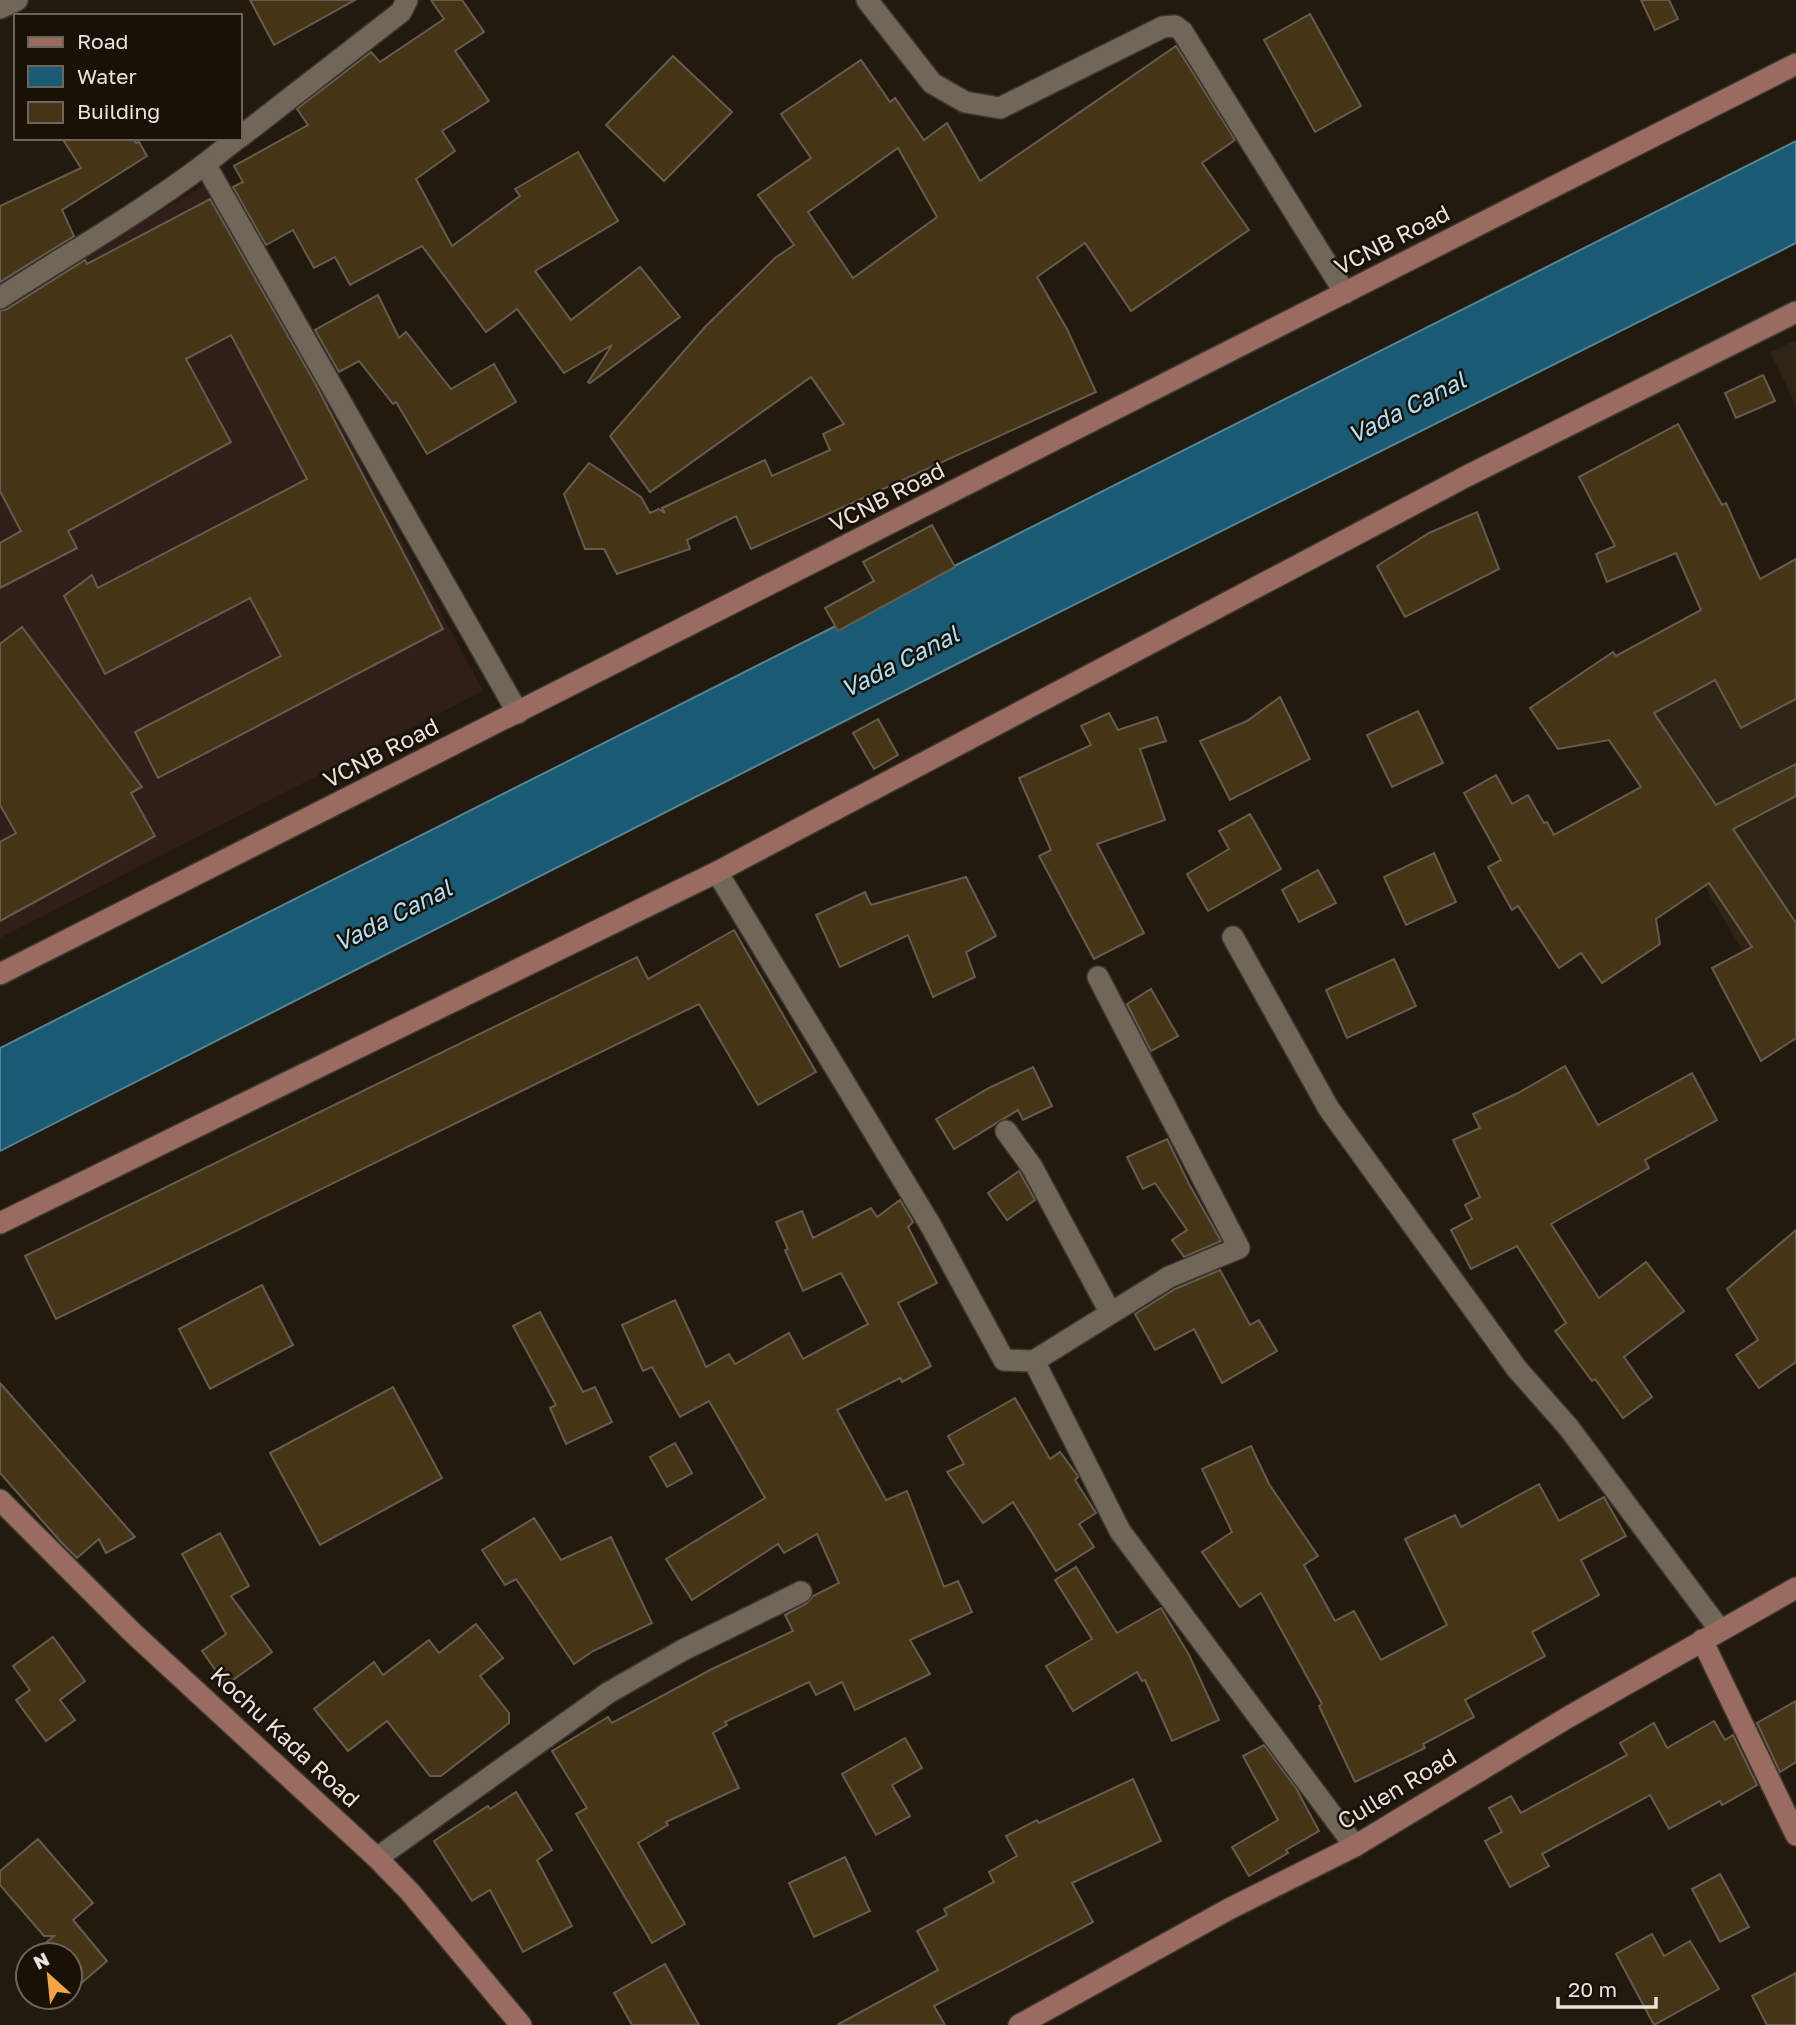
<svg xmlns="http://www.w3.org/2000/svg" width="1796" height="2025" font-family="'Golos Text',sans-serif">
<style>
.industrial{fill:#2e2516}
.education{fill:#301e19}
.water{fill:#195b74;stroke:#578493;stroke-width:2}
.building{fill:#463417;stroke:#655c4e;stroke-width:2;fill-rule:evenodd}
.lines{fill:none;stroke-linecap:round;stroke-linejoin:round}
.street-casing{stroke:#3c3630;stroke-width:24}
.secondary-casing{stroke:#3c3630;stroke-width:24}
.street{stroke:#706759;stroke-width:21}
.secondary{stroke:#9a6b5f;stroke-width:21}
.labels{text-anchor:middle;stroke-width:5;stroke-linejoin:round;paint-order:stroke}
.street-label{font-size:23px;fill:#e8e3db;stroke:#191106}
.water-label{font-size:24px;font-style:italic;fill:#ade1f9;stroke:#191106}
</style>
<rect width="100%" height="100%" fill="#221a0f"/>
<!-- industrial -->
<g class="industrial">
<polygon points="1796,340 1796,406 1770,352"/>
<polygon points="1796,559 1796,1043 1582,676"/>
</g>
<!-- education -->
<polygon class="education" points="210,182 483,691 0,938 0,304"/>
<!-- water -->
<polygon class="water" points="1796,141 1796,243 1000,642 0,1151 0,1048"/>
<!-- building -->
<g class="building">
<polygon points="250,0 355,0 274,45"/>
<polygon points="431,0 462,0 484,32 455,51 489,101 442,131 455,151 416,179 452,246 520,196 515,189 578,152 618,221 535,271 571,320 640,267 680,317 590,383 588,382 612,345 564,373 517,309 486,332 422,246 350,285 335,257 314,268 293,230 266,245 233,187 243,182 234,166 308,125 297,109 371,52 380,62 444,19"/>
<polygon points="1641,0 1669,0 1678,19 1655,30"/>
<polygon points="1310,14 1361,106 1315,132 1264,40"/>
<path d="M1176 46 1235 140 1202 163 1249 230 1131 311 1085 243 1037 277 1067 329 1096 392 751 549 736 516 687 540 690 549 617 574 604 549H585L564 494 589 463 641 497 650 513 659 509 665 513 662 508 765 460 772 476 830 450 823 434 844 424 811 377 650 492 610 436 705 327 775 258 794 245 758 195 811 158 781 114 861 60 890 102 895 98 924 140 947 123 980 181ZM898 148 937 217 853 278 808 212Z"/>
<polygon points="673,56 732,112 664,181 606,125"/>
<polygon points="62,138 133,138 136,143 139,142 147,156 62,210 74,236 0,282 0,206 81,168"/>
<polygon points="210,199 316,385 443,629 158,778 135,732 281,656 250,598 105,674 64,596 92,575 98,588 307,479 231,335 186,359 231,442 68,531 77,548 0,588 0,543 21,531 0,491 0,311 7,309 85,260 87,264"/>
<polygon points="378,295 399,338 406,332 451,389 494,364 516,402 427,454 396,402 393,404 359,361 339,372 315,330"/>
<polygon points="1763,375 1775,401 1736,418 1725,393"/>
<polygon points="1678,424 1722,505 1726,503 1760,579 1796,559 1796,699 1741,728 1715,680 1654,713 1716,805 1796,764 1796,796 1733,829 1796,923 1796,1038 1761,1061 1712,968 1752,947 1709,883 1656,919 1660,944 1602,983 1581,953 1559,968 1518,906 1512,910 1488,867 1501,860 1464,793 1496,775 1512,804 1528,795 1544,823 1547,822 1554,835 1641,787 1609,740 1558,749 1530,708 1613,652 1616,656 1701,610 1676,553 1607,582 1596,554 1615,546 1579,477"/>
<polygon points="1477,512 1499,569 1405,617 1377,566 1429,533"/>
<polygon points="932,525 955,567 838,631 825,608 874,581 863,562"/>
<polygon points="22,627 142,787 131,793 155,836 0,921 0,842 16,833 0,805 0,644"/>
<polygon points="1280,697 1310,759 1230,800 1200,741 1247,721"/>
<polygon points="1418,711 1443,763 1392,787 1367,735"/>
<polygon points="1109,713 1118,730 1157,717 1166,741 1140,749 1165,820 1097,844 1144,933 1094,959 1039,856 1051,850 1019,778 1091,745 1081,726"/>
<polygon points="878,719 898,755 874,769 853,733"/>
<polygon points="1250,814 1281,869 1208,911 1187,874 1229,849 1219,831"/>
<polygon points="1434,853 1456,902 1406,925 1384,877"/>
<polygon points="1318,870 1336,903 1299,922 1282,890"/>
<polygon points="966,877 996,936 966,952 975,977 933,997 908,935 840,967 816,915 865,892 871,905"/>
<polygon points="734,930 816,1072 758,1105 699,1004 56,1319 25,1256 637,957 648,979"/>
<polygon points="1394,959 1416,1006 1347,1038 1326,990"/>
<polygon points="1151,989 1178,1036 1151,1051 1127,1004"/>
<polygon points="1565,1066 1598,1125 1692,1073 1717,1120 1645,1160 1649,1168 1551,1224 1599,1298 1646,1262 1684,1311 1624,1357 1652,1397 1623,1418 1595,1379 1592,1381 1555,1331 1566,1323 1517,1246 1471,1269 1451,1230 1472,1219 1465,1205 1480,1197 1453,1140 1480,1128 1473,1114 1518,1093"/>
<polygon points="1033,1067 1052,1106 1023,1120 1018,1110 954,1149 936,1119 989,1088"/>
<polygon points="1167,1139 1189,1184 1221,1241 1184,1257 1172,1240 1187,1230 1155,1183 1143,1189 1127,1157"/>
<polygon points="1019,1171 1035,1200 1007,1220 988,1193"/>
<polygon points="900,1200 913,1222 908,1227 937,1283 898,1303 931,1366 902,1382 900,1378 837,1410 886,1500 907,1491 944,1587 958,1581 972,1612 910,1640 930,1674 855,1710 842,1682 816,1695 809,1682 725,1722 727,1725 713,1733 739,1788 666,1822 668,1825 638,1843 685,1924 652,1943 576,1814 587,1808 552,1751 608,1717 612,1723 712,1669 793,1631 785,1615 807,1603 813,1596 839,1583 817,1534 784,1553 778,1544 692,1600 666,1559 765,1498 709,1401 680,1417 652,1367 643,1371 622,1325 675,1300 706,1367 729,1354 735,1364 789,1333 803,1359 868,1324 841,1273 803,1291 785,1250 788,1249 776,1222 802,1211 813,1238 871,1208 877,1217"/>
<polygon points="1796,1230 1796,1362 1759,1388 1736,1355 1758,1340 1727,1289"/>
<polygon points="1220,1270 1250,1325 1259,1320 1277,1351 1222,1383 1194,1329 1155,1350 1135,1314 1175,1289"/>
<polygon points="262,1285 293,1345 210,1389 179,1329"/>
<polygon points="540,1312 583,1392 595,1387 612,1422 566,1444 550,1408 556,1405 513,1326"/>
<polygon points="0,1383 135,1537 106,1553 99,1539 77,1558 61,1542 0,1473"/>
<polygon points="393,1387 442,1478 320,1545 270,1453"/>
<polygon points="1015,1398 1050,1459 1060,1452 1077,1475 1078,1477 1075,1480 1096,1513 1079,1524 1094,1547 1056,1571 1013,1502 983,1523 947,1472 964,1464 948,1436"/>
<polygon points="675,1443 692,1473 667,1487 650,1457"/>
<polygon points="1251,1446 1269,1484 1318,1556 1304,1565 1335,1621 1354,1611 1381,1660 1447,1625 1405,1539 1455,1515 1461,1527 1539,1484 1559,1521 1604,1497 1626,1536 1581,1560 1599,1595 1532,1632 1545,1656 1465,1700 1474,1717 1423,1744 1425,1748 1355,1782 1319,1706 1322,1704 1261,1593 1240,1607 1202,1552 1232,1532 1202,1469"/>
<polygon points="534,1518 561,1560 611,1537 652,1623 593,1651 574,1664 516,1579 505,1585 482,1550"/>
<polygon points="220,1533 249,1586 231,1596 272,1652 226,1685 202,1651 226,1634 182,1554"/>
<polygon points="1076,1567 1117,1633 1161,1608 1189,1655 1219,1720 1172,1741 1145,1680 1142,1681 1137,1672 1073,1711 1046,1666 1092,1639 1055,1580"/>
<polygon points="476,1624 503,1658 480,1676 509,1713 509,1723 441,1776 430,1776 387,1721 348,1751 314,1709 374,1662 383,1675 429,1640 439,1653"/>
<polygon points="53,1637 85,1681 60,1700 75,1720 46,1741 16,1700 30,1690 13,1666"/>
<polygon points="1796,1701 1796,1762 1780,1772 1757,1723"/>
<polygon points="1714,1721 1725,1740 1733,1735 1757,1785 1722,1805 1720,1801 1669,1829 1650,1795 1542,1854 1549,1866 1510,1887 1485,1841 1502,1832 1489,1808 1511,1796 1521,1813 1627,1755 1620,1743 1654,1723 1667,1748"/>
<polygon points="905,1738 922,1768 892,1785 910,1816 876,1835 842,1774"/>
<polygon points="1264,1745 1296,1788 1319,1831 1286,1850 1288,1853 1249,1876 1232,1847 1278,1820 1243,1756"/>
<polygon points="1133,1779 1161,1841 1072,1883 1093,1922 934,2006 945,2025 837,2025 938,1970 917,1931 947,1915 944,1909 994,1882 989,1872 1017,1856 1006,1836 1037,1820 1039,1823"/>
<polygon points="516,1792 552,1850 537,1860 572,1926 523,1952 490,1890 472,1901 434,1841 488,1806 490,1809"/>
<polygon points="38,1839 93,1903 73,1920 107,1961 70,1993 70,1955 31,1955 54,1936 44,1936 0,1885 0,1871"/>
<polygon points="845,1857 870,1911 814,1937 789,1883"/>
<polygon points="1720,1874 1749,1927 1720,1942 1692,1889"/>
<polygon points="1652,1934 1664,1956 1690,1941 1719,1989 1654,2025 1616,1954"/>
<polygon points="665,1964 699,2025 632,2025 614,1993"/>
<polygon points="1796,1973 1796,2025 1767,2025 1752,1996"/>
</g>
<g class="lines">
<defs>
<g id="street">
<polyline points="867,0 932,83 965,102 1000,108 1163,27 1175,26 1182,31 1345,293"/>
<polyline points="0,8 17,0"/>
<polyline points="240,137 401,12 407,0"/>
<polyline points="205,164 238,138"/>
<path d="M0 298C68 254 140 213 205 164L518 713"/>
<polyline points="717,872 931,1226 1004,1360 1034,1361 1120,1531 1355,1846"/>
<polyline points="1233,937 1329,1109 1517,1369 1569,1428 1720,1630"/>
<polyline points="1006,1131 1032,1167 1110,1312"/>
<polyline points="1034,1361 1169,1277 1239,1248 1098,977"/>
<polyline points="377,1858 608,1693 683,1650 801,1592"/>
</g>
<g id="secondary">
<polyline points="0,974 1796,64"/>
<polyline points="0,1223 717,872 1467,476 1796,312"/>
<polyline points="0,1500 133,1633 377,1858 410,1892 521,2025"/>
<polyline points="1702,1640 1796,1835"/>
<polyline points="1019,2025 1229,1909 1355,1846 1570,1716 1796,1588"/>
</g>
</defs>
<!-- street casing -->
<use href="#street" class="street-casing"/>
<!-- secondary casing -->
<use href="#secondary" class="secondary-casing"/>
<!-- street -->
<use href="#street" class="street"/>
<!-- secondary -->
<use href="#secondary" class="secondary"/>
</g>
<g class="labels">
<!-- street labels -->
<g class="street-label">
<text transform="translate(1392 240) rotate(-27)" y="8">VCNB Road</text>
<text transform="translate(887 497) rotate(-27)" y="8">VCNB Road</text>
<text transform="translate(381 753) rotate(-27)" y="8">VCNB Road</text>
<text transform="translate(285 1737) rotate(43)" y="8">Kochu Kada Road</text>
<text transform="translate(1397 1789) rotate(-31)" y="8">Cullen Road</text>
</g>
<!-- water labels -->
<g class="water-label">
<text transform="translate(1407 408) rotate(-27)" y="8">Vada Canal</text>
<text transform="translate(900 662) rotate(-27)" y="8">Vada Canal</text>
<text transform="translate(393 916) rotate(-27)" y="8">Vada Canal</text>
</g>
</g>
<!-- legend -->
<rect x="14" y="14" width="228" height="126" fill="#191106" stroke="#6c655b" stroke-width="2"/>
<rect x="28" y="37" width="35" height="10" fill="#9a6b5f" stroke="#6c655b" stroke-width="2"/>
<text x="77" y="49" font-size="21" fill="#e8e3db">Road</text>
<rect x="28" y="66" width="35" height="21" fill="#195b74" stroke="#6c655b" stroke-width="2"/>
<text x="77" y="84" font-size="21" fill="#e8e3db">Water</text>
<rect x="28" y="102" width="35" height="21" fill="#463417" stroke="#6c655b" stroke-width="2"/>
<text x="77" y="119" font-size="21" fill="#e8e3db">Building</text>
<!-- north arrow -->
<g transform="translate(49 1976) rotate(333)"><circle r="33" fill="#191106" stroke="#6c655b" stroke-width="2"/>
<path d="M0-5L12 26L0 18L-12 26Z" fill="#f2a542"/>
<text y="-10" font-size="19" font-weight="bold" text-anchor="middle" fill="#e8e3db">N</text>
</g>
<!-- scale -->
<path d="M1558 1997v10h98v-10" fill="none" stroke="#e8e3db" stroke-width="3.5"/>
<text x="1568" y="1997" font-size="21" fill="#e8e3db" stroke="#191106" stroke-width="5" paint-order="stroke">20 m</text>
</svg>
